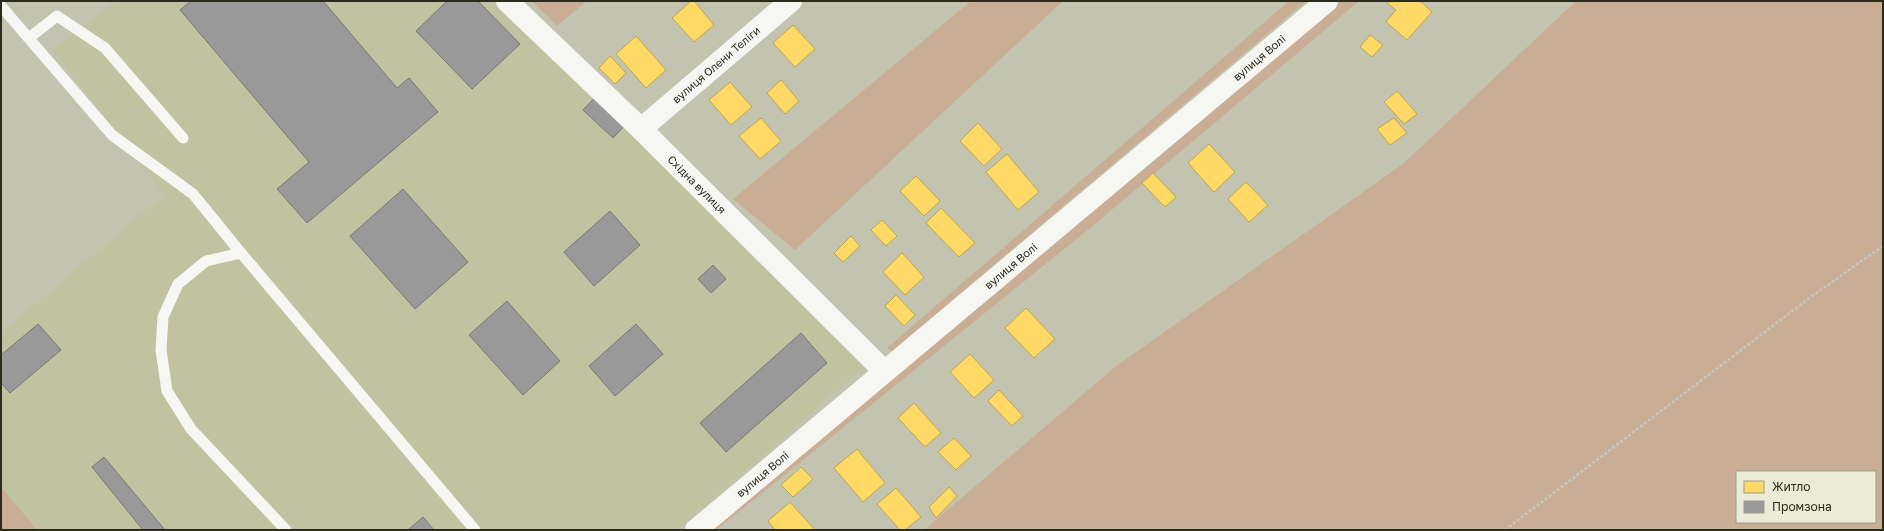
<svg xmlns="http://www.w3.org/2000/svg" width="1884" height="531" font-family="'Golos Text',sans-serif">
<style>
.built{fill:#c1c2a0}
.green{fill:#c9ad95;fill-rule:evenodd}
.homes{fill:#ffd966;stroke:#bfa550}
.industry{fill:#999;stroke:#787874}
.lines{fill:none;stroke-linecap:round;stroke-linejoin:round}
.path{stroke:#c6c6bf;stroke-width:2.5;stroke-dasharray:3 2;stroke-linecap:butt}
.lane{stroke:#f6f6f3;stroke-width:11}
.street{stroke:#f6f6f3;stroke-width:22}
.labels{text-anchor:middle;stroke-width:4;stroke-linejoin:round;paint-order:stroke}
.street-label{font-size:11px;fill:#2b2b1c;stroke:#ebebd8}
</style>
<rect width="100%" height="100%" fill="#c3c4af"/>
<!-- built -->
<polygon class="built" points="115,1 490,1 619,117 868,363 678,530 37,530 1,487 1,333 164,195 53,50"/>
<!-- green -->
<g class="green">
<polygon points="532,1 587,1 557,26"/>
<polygon points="971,1 1063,1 795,250 733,199"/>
<polygon points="1289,1 1306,1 892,351 887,348"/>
<polygon points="1337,1 1359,1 1089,229 716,530 705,530"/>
<path d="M1576 1H1883V530H924L1115 367 1403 164ZM1737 472H1875V522H1737Z"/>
<polygon points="1,487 37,530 1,530"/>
</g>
<!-- homes -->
<g class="homes">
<polygon points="691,1 694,1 714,25 694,42 672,18"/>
<polygon points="1420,1 1432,12 1407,40 1386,22 1396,10 1386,2"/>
<polygon points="793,25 815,49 795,67 773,43"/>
<polygon points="1370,35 1383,45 1372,57 1360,47"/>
<polygon points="636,36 666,70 646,88 616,54"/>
<polygon points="610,56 626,73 615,84 599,68"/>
<polygon points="781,80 799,101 785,114 767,93"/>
<polygon points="730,82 752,107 731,125 709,100"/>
<polygon points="1397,91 1417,114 1404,124 1384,102"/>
<polygon points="761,118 781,141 760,159 739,136"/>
<polygon points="1394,118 1407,133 1390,145 1377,129"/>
<polygon points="978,123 1002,149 984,166 960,141"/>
<polygon points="1209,144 1235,172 1214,192 1188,163"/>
<polygon points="1007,154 1039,192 1018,210 986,172"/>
<polygon points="1153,173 1176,197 1165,207 1142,183"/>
<polygon points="916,176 940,201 924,216 900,191"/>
<polygon points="1246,182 1268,205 1249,222 1228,199"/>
<polygon points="941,208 975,243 959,257 926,223"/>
<polygon points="882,220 897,236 886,246 871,230"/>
<polygon points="851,236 860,246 843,262 834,253"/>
<polygon points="902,253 924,277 905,295 883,272"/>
<polygon points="896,295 915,315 904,326 885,306"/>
<polygon points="1026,308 1055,339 1034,358 1005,328"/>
<polygon points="970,354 994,380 974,398 950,372"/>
<polygon points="999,390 1023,416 1012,426 988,401"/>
<polygon points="914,403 941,433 925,447 898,418"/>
<polygon points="954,438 971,456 956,470 938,452"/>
<polygon points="857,449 885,483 863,502 834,468"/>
<polygon points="801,467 813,479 793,497 781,485"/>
<polygon points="949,487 957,496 936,518 929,507"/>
<polygon points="896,488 921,517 905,530 900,530 877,504"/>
<polygon points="790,502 815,530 775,530 768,521"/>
</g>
<!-- industry -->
<g class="industry">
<polygon points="191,1 323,1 397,88 409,78 438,112 307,223 277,189 309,162 180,10"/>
<polygon points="447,1 478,1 520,44 472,89 416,31"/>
<polygon points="599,93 629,121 613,138 583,110"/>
<polygon points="403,189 468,262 415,309 350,236"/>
<polygon points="610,211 640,245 594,286 564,252"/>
<polygon points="713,265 726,279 711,293 698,279"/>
<polygon points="507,301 560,361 523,395 469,335"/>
<polygon points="38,324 61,350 10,393 1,383 1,355"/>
<polygon points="636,324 663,354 615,396 589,366"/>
<polygon points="801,333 827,363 726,452 700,423"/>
<polygon points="104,457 165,530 143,530 92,467"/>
<polygon points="423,517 434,530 408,530"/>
</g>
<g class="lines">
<!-- path -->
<polyline class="path" points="1505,530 1808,299 1883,246"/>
<!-- lane -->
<g class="lane">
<polyline points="1,6 112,135 193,194 241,253 475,530"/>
<polyline points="29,38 57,16 105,48 183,138"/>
<polyline points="241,253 206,261 178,284 163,317 161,350 167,391 191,429 286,530"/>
</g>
<!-- street -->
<g class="street">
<path id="s1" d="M507 1 641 129 884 371"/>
<path id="s2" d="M641 129 791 1"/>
<path id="s3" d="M696 530 1327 1"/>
</g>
</g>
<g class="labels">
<!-- street labels -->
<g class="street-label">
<text dy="4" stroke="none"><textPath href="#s3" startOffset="735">вулиця Волі</textPath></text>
<text dy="4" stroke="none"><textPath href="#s2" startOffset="99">вулиця Олени Теліги</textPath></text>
<text dy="4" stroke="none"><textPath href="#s1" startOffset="264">Східна вулиця</textPath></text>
<text dy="4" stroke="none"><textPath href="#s3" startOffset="411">вулиця Волі</textPath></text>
<text dy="4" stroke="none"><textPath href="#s3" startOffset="87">вулиця Волі</textPath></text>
</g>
</g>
<!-- border -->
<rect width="1884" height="531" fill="none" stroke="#2b2b1c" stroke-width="4"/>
<!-- legend -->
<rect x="1736" y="471" width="140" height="52" fill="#ebebd8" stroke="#9e9e8d"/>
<rect x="1744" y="481" width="20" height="12" fill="#ffd966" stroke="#9e9e8d"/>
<text x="1772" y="491" font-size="12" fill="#2b2b1c">Житло</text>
<rect x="1744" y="501" width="20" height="12" fill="#999999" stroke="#9e9e8d"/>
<text x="1772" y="511" font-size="12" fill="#2b2b1c">Промзона</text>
</svg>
